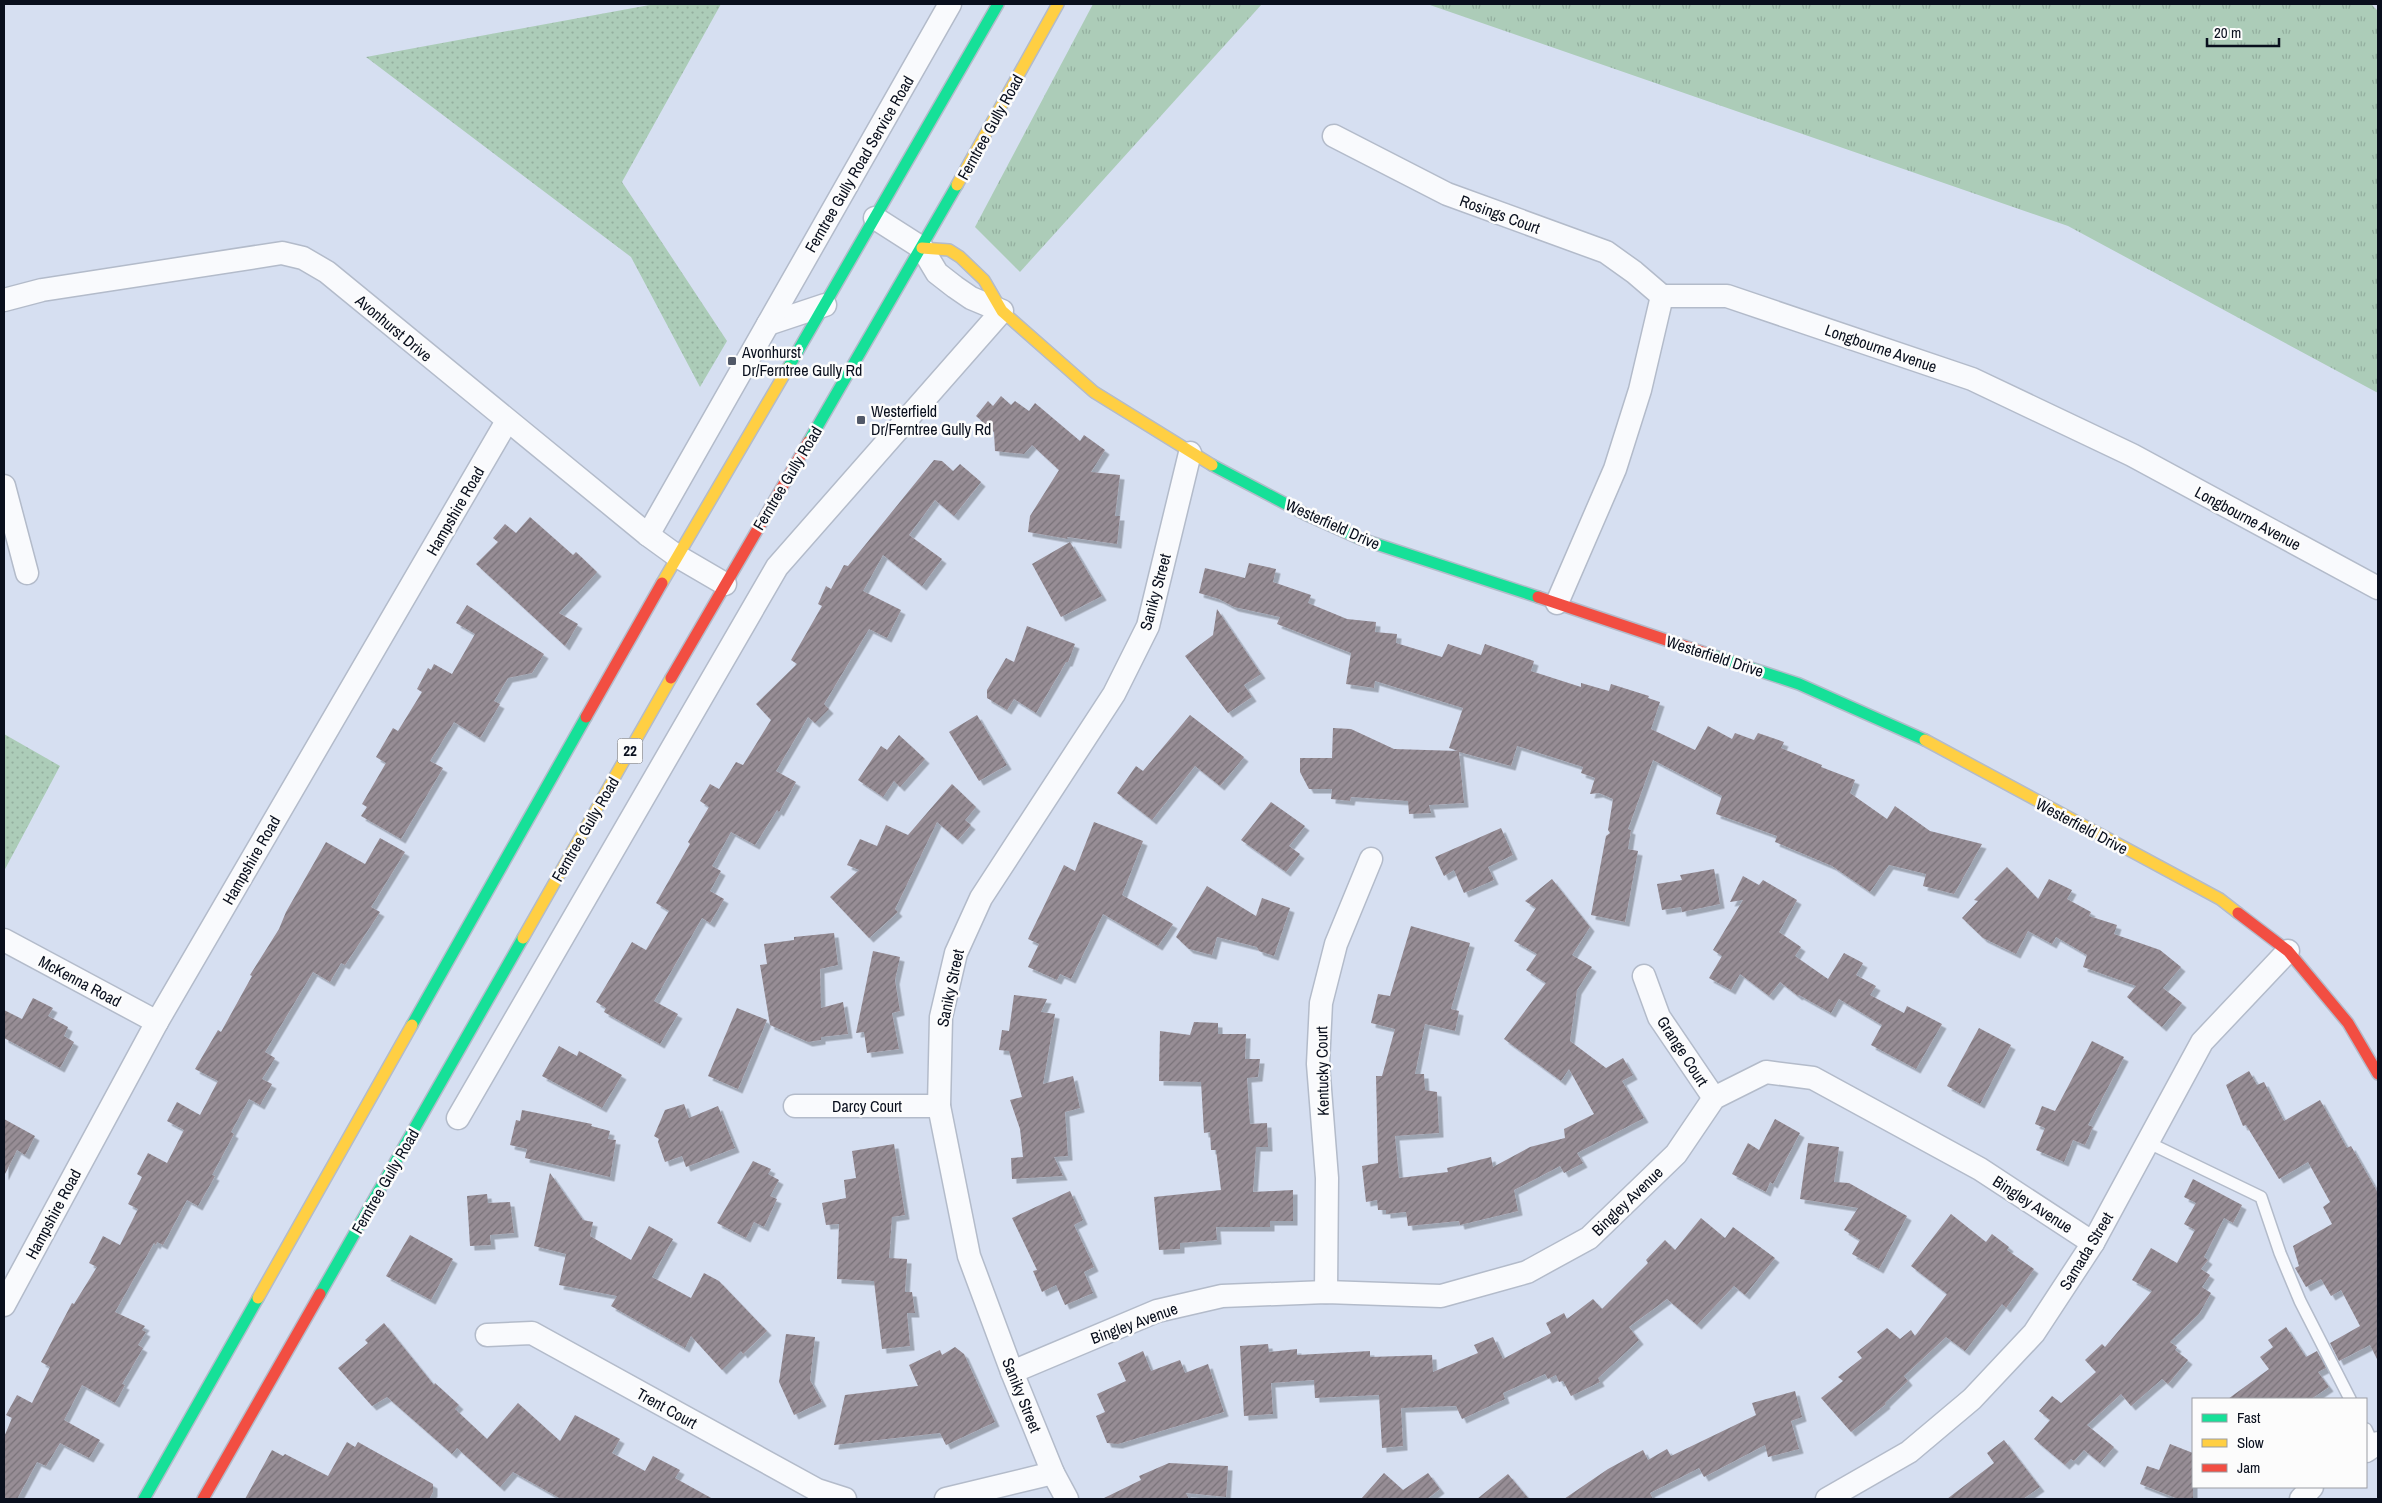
<svg xmlns="http://www.w3.org/2000/svg" width="2382" height="1503" font-family="'Archivo Narrow',sans-serif">
<style>
.grass{fill:url(#grass-tufts)}
.park{fill:url(#park-dots)}
.building{fill:url(#building-hatch);filter:url(#shadow)}
.lines{fill:none;stroke-linecap:round;stroke-linejoin:round}
.lane-casing{stroke:#b3bbca;stroke-width:14}
.street-casing{stroke:#b3bbca;stroke-width:25}
.fast-casing{stroke:#b3bbca;stroke-width:14}
.slow-casing{stroke:#b3bbca;stroke-width:14}
.jam-casing{stroke:#b3bbca;stroke-width:14}
.lane{stroke:#f9fafd;stroke-width:11}
.street{stroke:#f9fafd;stroke-width:22}
.fast{stroke:#16e098;stroke-width:11}
.slow{stroke:#ffcf43;stroke-width:11}
.jam{stroke:#f24e42;stroke-width:11}
.poi-dot{fill:#515867;stroke:#fcfcfc;stroke-width:2}
.labels{text-anchor:middle;stroke-width:5;stroke-linejoin:round;paint-order:stroke}
.shield{fill:#fcfcfc;stroke:#525660;stroke-width:1}
.shield-label{font-size:15px;font-weight:bold;fill:#090f1d}
.street-label{font-size:16px;fill:#090f1d;stroke:#fcfcfc}
.poi-label{font-size:16px;fill:#090f1d;stroke:#fcfcfc;text-anchor:start}
</style>
<defs>
<pattern id="grass-tufts" width="24" height="20" patternUnits="userSpaceOnUse" patternTransform="scale(1.25)"><rect width="24" height="20" fill="#acccb8"/><path d="M3 7l-1-3M5 7V3M7 7l1-3M15 17l-1-3M17 17v-4M19 17l1-3" fill="none" stroke="#93ae9e"/></pattern>
<pattern id="park-dots" width="8" height="8" patternUnits="userSpaceOnUse" patternTransform="scale(1.25)"><rect width="8" height="8" fill="#acccb8"/><path d="M2 2h.1M6 6h.1" fill="none" stroke="#93ae9e" stroke-width="1.8" stroke-linecap="round"/></pattern>
<pattern id="building-hatch" width="6" height="6" patternUnits="userSpaceOnUse" patternTransform="scale(1.25)"><rect width="6" height="6" fill="#978d95"/><path d="M-1 1l2-2M0 6l6-6M5 7l2-2" fill="none" stroke="#797279"/></pattern>
<filter id="shadow"><feDropShadow dx="4.5" dy="4.5" stdDeviation="0" flood-color="#0004"/></filter>
</defs>
<rect width="100%" height="100%" fill="#d6dff1"/>
<!-- grass -->
<g class="grass">
<polygon points="1093,4 1262,4 1020,272 975,227"/>
<polygon points="1427,4 2371,4 2378,11 2378,393 2068,226"/>
</g>
<!-- park -->
<g class="park">
<polygon points="655,4 721,4 622,182 727,341 700,387 631,257 366,57"/>
<polygon points="4,734 60,766 4,871"/>
</g>
<!-- building -->
<g class="building">
<polygon points="1001,396 1011,405 1015,401 1029,411 1035,403 1080,441 1084,435 1105,450 1091,472 1120,475 1115,516 1120,516 1117,544 1067,537 1068,539 1028,532 1030,516 1059,470 1032,445 1024,454 995,451 994,432 976,416 988,401 993,406"/>
<polygon points="934,460 942,461 953,471 960,464 981,482 954,516 935,500 909,535 942,559 922,586 883,555 863,591 901,610 887,638 869,629 824,704 829,709 815,723 808,717 776,771 796,782 779,812 777,810 755,845 731,832 712,866 721,871 710,891 724,899 710,923 702,918 654,1001 678,1014 660,1044 604,1012 606,1008 596,1002 632,942 646,950 669,911 656,903 690,844 688,842 709,807 700,801 710,784 719,789 736,762 743,765 771,720 756,704 797,664 791,660 822,606 818,604 826,586 831,589 844,565 848,566"/>
<polygon points="530,517 573,555 576,552 597,572 559,613 578,624 565,646 476,564 498,542 493,538 505,524 516,533"/>
<polygon points="1070,542 1102,596 1061,617 1032,564"/>
<polygon points="1249,563 1276,569 1273,582 1311,595 1308,603 1347,619 1376,622 1375,632 1397,634 1396,643 1442,657 1448,644 1481,655 1485,644 1534,661 1531,671 1581,687 1581,683 1609,691 1611,684 1649,696 1648,698 1660,702 1651,729 1695,750 1708,726 1732,739 1735,733 1754,740 1758,733 1784,742 1781,748 1822,765 1821,767 1855,780 1850,793 1887,819 1895,806 1930,831 1982,844 1954,894 1923,886 1926,874 1889,865 1870,892 1832,866 1775,842 1777,836 1716,814 1722,796 1653,760 1628,829 1631,830 1628,849 1638,851 1625,922 1591,915 1606,836 1610,833 1608,830 1613,799 1599,793 1590,794 1595,778 1581,773 1583,767 1517,746 1511,766 1459,752 1464,803 1429,805 1431,813 1409,814 1408,801 1351,797 1350,801 1331,799 1332,789 1309,789 1300,772 1300,758 1332,758 1333,728 1351,729 1394,749 1458,751 1449,748 1463,708 1375,681 1374,688 1346,684 1351,653 1277,624 1280,617 1234,607 1219,599 1199,593 1205,568 1245,578"/>
<polygon points="467,605 544,654 532,673 508,678 494,701 500,704 480,738 454,722 430,761 443,768 401,839 361,816 367,807 362,804 386,763 376,757 393,728 398,731 422,692 417,689 428,668 431,670 434,664 452,674 475,634 456,623"/>
<polygon points="1217,609 1261,674 1244,685 1252,697 1228,713 1185,656 1213,635"/>
<polygon points="1027,626 1075,644 1068,662 1066,662 1036,713 1014,699 1007,710 987,698 987,690 1006,658 1014,662"/>
<polygon points="977,715 1007,765 979,781 949,732"/>
<polygon points="1190,715 1244,757 1220,786 1195,766 1152,820 1117,793 1136,766 1143,771"/>
<polygon points="899,735 925,759 900,787 894,781 883,797 858,780 881,746 887,750"/>
<polygon points="952,784 976,807 965,820 971,825 958,840 937,822 895,909 898,912 869,938 830,897 859,870 847,865 860,839 877,846 886,825 908,835"/>
<polygon points="1271,802 1305,826 1289,846 1300,854 1286,872 1241,840"/>
<polygon points="1094,822 1143,841 1122,895 1173,924 1158,946 1103,914 1071,979 1060,974 1057,980 1028,967 1039,944 1028,939 1064,865 1075,871"/>
<polygon points="1501,828 1513,855 1488,867 1494,880 1464,893 1454,870 1444,876 1435,857"/>
<polygon points="380,838 405,852 371,907 380,912 345,965 341,963 330,982 313,972 265,1052 275,1058 262,1079 272,1084 260,1105 249,1099 231,1132 234,1134 212,1175 215,1176 198,1206 187,1200 163,1245 157,1242 156,1245 154,1243 115,1312 145,1326 142,1330 146,1332 138,1345 143,1348 122,1384 125,1385 115,1403 82,1385 64,1420 100,1440 89,1458 60,1443 46,1466 37,1462 17,1499 4,1499 4,1437 12,1418 6,1415 17,1395 32,1403 50,1367 41,1362 72,1303 74,1304 97,1267 89,1263 103,1236 120,1245 138,1209 128,1204 142,1177 137,1174 148,1153 167,1163 184,1130 167,1121 177,1102 200,1115 218,1081 195,1069 218,1030 221,1032 252,976 250,975 279,929 286,912 326,842 365,864"/>
<polygon points="2007,867 2038,899 2049,879 2072,890 2067,899 2091,912 2089,916 2117,925 2114,934 2160,950 2181,967 2163,988 2182,1003 2162,1027 2127,997 2136,986 2083,967 2087,955 2056,937 2052,944 2028,931 2016,954 1983,938 1962,918 1978,901 1974,900"/>
<polygon points="1714,869 1720,904 1682,912 1681,907 1662,910 1657,884 1682,880 1680,875"/>
<polygon points="1743,876 1759,885 1763,880 1797,900 1779,932 1801,947 1795,956 1828,979 1844,953 1863,963 1856,975 1876,986 1870,995 1904,1013 1907,1006 1942,1024 1916,1069 1871,1045 1882,1025 1839,999 1831,1013 1799,995 1798,996 1780,982 1769,996 1740,974 1731,990 1709,978 1722,956 1713,950 1743,900 1730,902"/>
<polygon points="1552,879 1590,927 1572,955 1592,967 1577,990 1570,1041 1606,1068 1623,1058 1633,1075 1622,1081 1644,1118 1577,1153 1583,1163 1564,1173 1560,1166 1514,1190 1518,1211 1460,1225 1459,1221 1408,1226 1406,1212 1386,1214 1386,1210 1378,1210 1377,1200 1366,1202 1362,1166 1378,1163 1376,1076 1382,1076 1395,1029 1371,1023 1378,994 1390,996 1411,926 1470,943 1451,1009 1459,1011 1455,1031 1425,1024 1415,1074 1424,1074 1425,1090 1437,1092 1439,1133 1395,1136 1399,1178 1448,1172 1447,1168 1491,1157 1493,1167 1530,1147 1565,1138 1564,1129 1594,1114 1569,1069 1561,1081 1504,1039 1546,983 1526,970 1537,954 1514,941 1536,908 1525,901"/>
<polygon points="1207,886 1256,916 1262,898 1290,908 1274,956 1259,951 1257,947 1217,937 1212,955 1189,949 1176,937"/>
<polygon points="834,933 838,965 820,969 821,1008 843,1002 848,1034 821,1037 821,1040 808,1042 770,1025 760,965 767,964 764,944 794,940 794,937"/>
<polygon points="873,951 900,957 895,980 900,1011 892,1013 899,1049 867,1053 864,1032 856,1033"/>
<polygon points="1014,995 1047,999 1041,1012 1055,1014 1043,1084 1073,1076 1080,1108 1065,1112 1068,1156 1054,1157 1063,1176 1012,1179 1011,1158 1023,1157 1020,1129 1010,1100 1022,1097 1009,1051 999,1050 1002,1030 1009,1031"/>
<polygon points="33,998 53,1008 48,1016 68,1027 64,1036 74,1042 60,1068 4,1038 4,1010 22,1019"/>
<polygon points="737,1008 767,1020 738,1089 708,1076"/>
<polygon points="1194,1022 1218,1023 1218,1034 1246,1034 1245,1059 1260,1059 1258,1077 1247,1078 1250,1124 1267,1123 1268,1147 1256,1147 1253,1192 1293,1190 1293,1221 1270,1221 1270,1227 1216,1227 1217,1240 1180,1243 1180,1249 1159,1250 1154,1197 1221,1190 1216,1150 1211,1150 1210,1132 1204,1133 1201,1082 1159,1081 1160,1031 1190,1035"/>
<polygon points="1979,1028 2011,1045 1980,1104 1947,1086"/>
<polygon points="2092,1041 2124,1057 2088,1125 2093,1127 2085,1145 2073,1140 2064,1162 2036,1150 2045,1128 2035,1124 2042,1106 2055,1111"/>
<polygon points="559,1046 577,1056 579,1051 622,1075 602,1108 542,1076"/>
<polygon points="2249,1071 2257,1085 2264,1082 2284,1121 2320,1100 2347,1148 2351,1146 2378,1193 2378,1361 2370,1345 2339,1361 2330,1343 2360,1326 2341,1290 2331,1296 2321,1279 2306,1287 2295,1268 2299,1266 2293,1246 2332,1224 2323,1207 2330,1202 2308,1162 2279,1179 2246,1125 2243,1126 2226,1085"/>
<polygon points="684,1104 689,1118 718,1106 735,1148 686,1167 682,1156 665,1162 658,1142 659,1139 654,1136 665,1110"/>
<polygon points="522,1110 592,1124 591,1126 610,1131 608,1139 616,1140 610,1177 525,1158 527,1149 510,1145 516,1120 520,1121"/>
<polygon points="4,1119 35,1136 25,1155 17,1150 4,1176"/>
<polygon points="1775,1119 1800,1133 1773,1184 1770,1182 1766,1192 1732,1174 1748,1143 1759,1150"/>
<polygon points="1808,1143 1839,1147 1834,1182 1849,1183 1907,1216 1879,1269 1852,1254 1860,1240 1844,1230 1858,1208 1800,1199"/>
<polygon points="894,1144 905,1215 892,1217 889,1258 907,1259 905,1292 912,1292 915,1313 907,1313 910,1346 882,1349 874,1281 837,1279 839,1224 826,1225 822,1203 846,1198 844,1180 856,1178 852,1151"/>
<polygon points="753,1161 771,1169 768,1174 779,1180 770,1196 777,1199 764,1227 754,1222 746,1238 717,1223"/>
<polygon points="550,1173 583,1220 593,1222 590,1236 631,1260 649,1226 673,1239 652,1277 691,1298 704,1273 719,1281 767,1331 743,1354 741,1351 722,1370 691,1336 685,1348 611,1306 617,1296 559,1285 566,1254 534,1246"/>
<polygon points="2193,1179 2242,1205 2233,1223 2224,1218 2204,1257 2208,1260 2201,1269 2210,1275 2202,1287 2211,1293 2199,1314 2170,1342 2177,1347 2175,1350 2188,1360 2168,1384 2162,1379 2131,1406 2121,1394 2087,1425 2114,1447 2100,1463 2084,1450 2074,1461 2071,1459 2065,1465 2034,1439 2050,1420 2039,1411 2052,1396 2061,1403 2096,1372 2085,1360 2102,1344 2105,1347 2152,1291 2132,1280 2151,1248 2177,1263 2195,1230 2184,1224 2196,1203 2184,1197"/>
<polygon points="1070,1191 1083,1220 1074,1225 1094,1267 1084,1272 1093,1293 1065,1305 1056,1285 1042,1292 1033,1271 1037,1270 1012,1218"/>
<polygon points="487,1194 488,1203 510,1202 514,1233 490,1235 491,1245 470,1246 467,1196"/>
<polygon points="1951,1214 1986,1242 1992,1234 2009,1247 2007,1250 2034,1269 2006,1308 2002,1304 1965,1351 1946,1337 1904,1376 1908,1381 1885,1403 1886,1404 1851,1432 1821,1398 1843,1381 1838,1377 1862,1358 1857,1352 1887,1328 1900,1339 1911,1330 1915,1336 1947,1294 1911,1266"/>
<polygon points="1701,1218 1725,1238 1733,1227 1775,1258 1745,1295 1734,1286 1697,1325 1667,1299 1629,1327 1639,1340 1598,1378 1600,1382 1571,1396 1563,1381 1559,1382 1556,1375 1548,1379 1545,1374 1503,1393 1505,1399 1462,1419 1456,1406 1401,1408 1403,1446 1382,1448 1379,1395 1315,1398 1314,1380 1271,1383 1273,1414 1244,1416 1240,1346 1268,1344 1269,1352 1297,1349 1297,1355 1370,1351 1370,1357 1432,1355 1433,1372 1478,1353 1474,1345 1493,1337 1503,1359 1551,1333 1546,1323 1564,1313 1567,1319 1593,1299 1602,1309 1648,1263 1646,1260 1665,1240 1675,1250"/>
<polygon points="410,1235 453,1259 431,1300 386,1276"/>
<polygon points="384,1323 434,1385 435,1383 459,1405 455,1409 487,1439 518,1403 560,1441 575,1415 620,1439 612,1453 645,1471 653,1456 680,1470 675,1478 713,1499 561,1499 513,1472 500,1487 457,1448 452,1454 387,1397 372,1406 338,1368 368,1343 365,1340"/>
<polygon points="2286,1327 2306,1357 2317,1351 2326,1368 2318,1372 2329,1387 2311,1399 2228,1399 2269,1369 2260,1357 2273,1347 2268,1340"/>
<polygon points="786,1334 815,1337 810,1380 822,1402 794,1415 779,1382"/>
<polygon points="955,1347 964,1354 995,1422 946,1445 940,1433 834,1445 845,1395 918,1386 909,1365 940,1350 942,1355"/>
<polygon points="1143,1351 1151,1371 1180,1360 1185,1373 1208,1364 1224,1412 1118,1444 1107,1443 1096,1416 1105,1412 1097,1394 1126,1381 1118,1363"/>
<polygon points="1795,1391 1802,1417 1791,1421 1799,1449 1768,1457 1765,1445 1704,1477 1699,1468 1650,1493 1653,1499 1564,1499 1608,1469 1643,1450 1648,1460 1667,1449 1671,1456 1756,1415 1752,1403"/>
<polygon points="2004,1440 2040,1487 2023,1499 1947,1499 1994,1463 1987,1453"/>
<polygon points="347,1442 355,1447 358,1442 433,1484 433,1492 429,1499 245,1499 272,1450 283,1456 285,1454 328,1476"/>
<polygon points="2170,1444 2193,1453 2193,1499 2178,1499 2140,1484 2147,1466 2159,1470"/>
<polygon points="1169,1463 1228,1466 1226,1497 1186,1493 1189,1499 1102,1499 1141,1480 1139,1476"/>
<polygon points="1384,1473 1403,1490 1428,1473 1440,1489 1427,1499 1361,1499"/>
<polygon points="1508,1474 1529,1499 1477,1499"/>
</g>
<g class="lines">
<defs>
<g id="lane">
<polyline points="2147,1142 2261,1197 2280,1253 2300,1301 2350,1399"/>
<polyline points="2366,1429 2374,1446"/>
</g>
<g id="street">
<polyline points="1334,136 1447,194 1606,252 1634,272 1662,296"/>
<polyline points="1662,296 1727,296 1972,379 2132,455 2378,588"/>
<polyline points="4,300 42,290 282,253 303,258 327,272 648,535 677,556 725,584"/>
<polyline points="768,324 825,305"/>
<polyline points="4,486 27,573"/>
<polyline points="648,535 950,4"/>
<polyline points="1557,603 1615,469 1640,390 1662,296"/>
<polyline points="4,940 157,1022"/>
<polyline points="1644,976 1659,1017 1714,1098"/>
<polyline points="795,1106 939,1106"/>
<polyline points="458,1118 777,567 1002,311 971,298 955,287 937,273 922,248 875,218"/>
<polyline points="1326,1292 1327,1178 1318,1064 1321,1003 1336,944 1371,859"/>
<polyline points="4,1305 157,1022 507,421"/>
<polyline points="487,1335 532,1333 817,1490 845,1499"/>
<polyline points="1012,1372 1157,1311 1222,1296 1326,1292 1441,1296 1527,1272 1589,1238 1676,1154 1714,1098 1766,1072 1813,1078 1980,1169 2093,1243"/>
<polyline points="2366,1451 2378,1443"/>
<polyline points="946,1499 1053,1473"/>
<polyline points="1067,1499 1053,1473 1012,1372 969,1256 939,1106 941,1017 956,953 981,898 1114,694 1148,626 1190,453"/>
<polyline points="1827,1499 1909,1452 1972,1399 2034,1333 2093,1243 2202,1042 2288,951"/>
<polyline points="2301,1499 2312,1487"/>
</g>
<g id="fast">
<polyline points="788,368 998,4"/>
<polyline points="809,441 957,185"/>
<polyline points="1212,465 1305,514 1361,539 1538,597"/>
<polyline points="1708,654 1799,684 1925,740"/>
<polyline points="412,1025 586,717"/>
<polyline points="320,1294 523,938"/>
<polyline points="144,1499 258,1298"/>
</g>
<g id="slow">
<polyline points="957,185 1058,4"/>
<polyline points="922,248 949,250 960,257 984,280 1002,311 1094,392 1212,465"/>
<polyline points="662,583 788,368"/>
<polyline points="1925,740 2220,899 2238,913"/>
<polyline points="523,938 671,678"/>
<polyline points="258,1298 412,1025"/>
</g>
<g id="jam">
<polyline points="1538,597 1708,654"/>
<polyline points="671,678 809,441"/>
<polyline points="586,717 662,583"/>
<polyline points="2238,913 2288,951 2348,1023 2378,1074"/>
<polyline points="203,1499 320,1294"/>
</g>
</defs>
<!-- lane casing -->
<use href="#lane" class="lane-casing"/>
<!-- street casing -->
<use href="#street" class="street-casing"/>
<!-- fast casing -->
<use href="#fast" class="fast-casing"/>
<!-- slow casing -->
<use href="#slow" class="slow-casing"/>
<!-- jam casing -->
<use href="#jam" class="jam-casing"/>
<!-- lane -->
<use href="#lane" class="lane"/>
<!-- street -->
<use href="#street" class="street"/>
<!-- fast -->
<use href="#fast" class="fast"/>
<!-- slow -->
<use href="#slow" class="slow"/>
<!-- jam -->
<use href="#jam" class="jam"/>
</g>
<!-- markers -->
<g class="poi-dot">
<rect x="727" y="356" width="10" height="10" rx="2.5"/>
<rect x="856" y="415" width="10" height="10" rx="2.5"/>
</g>
<g class="labels">
<!-- shield labels -->
<rect class="shield" x="617.5" y="738.5" width="25" height="25" rx="4"/>
<g class="shield-label">
<text x="630" y="756">22</text>
</g>
<!-- street labels -->
<g class="street-label">
<text transform="translate(990 127) rotate(-61)" y="6">Ferntree Gully Road</text>
<text transform="translate(859 164) rotate(-60)" y="6">Ferntree Gully Road Service Road</text>
<text transform="translate(1500 214) rotate(20)" y="6">Rosings Court</text>
<text transform="translate(394 328) rotate(40)" y="6">Avonhurst Drive</text>
<text transform="translate(1881 348) rotate(19)" y="6">Longbourne Avenue</text>
<text transform="translate(787 478) rotate(-59)" y="6">Ferntree Gully Road</text>
<text transform="translate(455 511) rotate(-60)" y="6">Hampshire Road</text>
<text transform="translate(2248 518) rotate(28)" y="6">Longbourne Avenue</text>
<text transform="translate(1333 524) rotate(24)" y="6">Westerfield Drive</text>
<text transform="translate(1155 592) rotate(-75)" y="6">Saniky Street</text>
<text transform="translate(1715 656) rotate(18)" y="6">Westerfield Drive</text>
<text transform="translate(2082 826) rotate(28)" y="6">Westerfield Drive</text>
<text transform="translate(585 829) rotate(-60)" y="6">Ferntree Gully Road</text>
<text transform="translate(251 860) rotate(-60)" y="6">Hampshire Road</text>
<text transform="translate(80 981) rotate(28)" y="6">McKenna Road</text>
<text transform="translate(950 988) rotate(-78)" y="6">Saniky Street</text>
<text transform="translate(1683 1051) rotate(57)" y="6">Grange Court</text>
<text transform="translate(1322 1071) rotate(-91)" y="6">Kentucky Court</text>
<text x="867" y="1112">Darcy Court</text>
<text transform="translate(385 1181) rotate(-60)" y="6">Ferntree Gully Road</text>
<text transform="translate(1627 1201) rotate(-44)" y="6">Bingley Avenue</text>
<text transform="translate(2033 1204) rotate(33)" y="6">Bingley Avenue</text>
<text transform="translate(53 1214) rotate(-62)" y="6">Hampshire Road</text>
<text transform="translate(2086 1251) rotate(-59)" y="6">Samada Street</text>
<text transform="translate(1134 1323) rotate(-20)" y="6">Bingley Avenue</text>
<text transform="translate(1022 1395) rotate(68)" y="6">Saniky Street</text>
<text transform="translate(667 1408) rotate(29)" y="6">Trent Court</text>
</g>
<!-- poi labels -->
<g class="poi-label">
<text x="742" y="358">Avonhurst<tspan x="742" dy="18">Dr/Ferntree Gully Rd</tspan></text>
<text x="871" y="417">Westerfield<tspan x="871" dy="18">Dr/Ferntree Gully Rd</tspan></text>
</g>
</g>
<!-- border -->
<rect width="2382" height="1503" fill="none" stroke="#090f1d" stroke-width="10"/>
<!-- legend -->
<rect x="2192" y="1398" width="175" height="90" fill="#fcfcfc" stroke="#9b9da3"/>
<rect x="2202" y="1414" width="25" height="8" fill="#16e098" stroke="#9b9da3"/>
<text x="2237" y="1423" font-size="15" fill="#090f1d">Fast</text>
<rect x="2202" y="1439" width="25" height="8" fill="#ffcf43" stroke="#9b9da3"/>
<text x="2237" y="1448" font-size="15" fill="#090f1d">Slow</text>
<rect x="2202" y="1464" width="25" height="8" fill="#f24e42" stroke="#9b9da3"/>
<text x="2237" y="1473" font-size="15" fill="#090f1d">Jam</text>
<!-- scale -->
<path d="M2207 38v8h72v-8" fill="none" stroke="#090f1d" stroke-width="2.5"/>
<text x="2214" y="38" font-size="15" fill="#090f1d" stroke="#fcfcfc" stroke-width="4" paint-order="stroke">20 m</text>
</svg>
